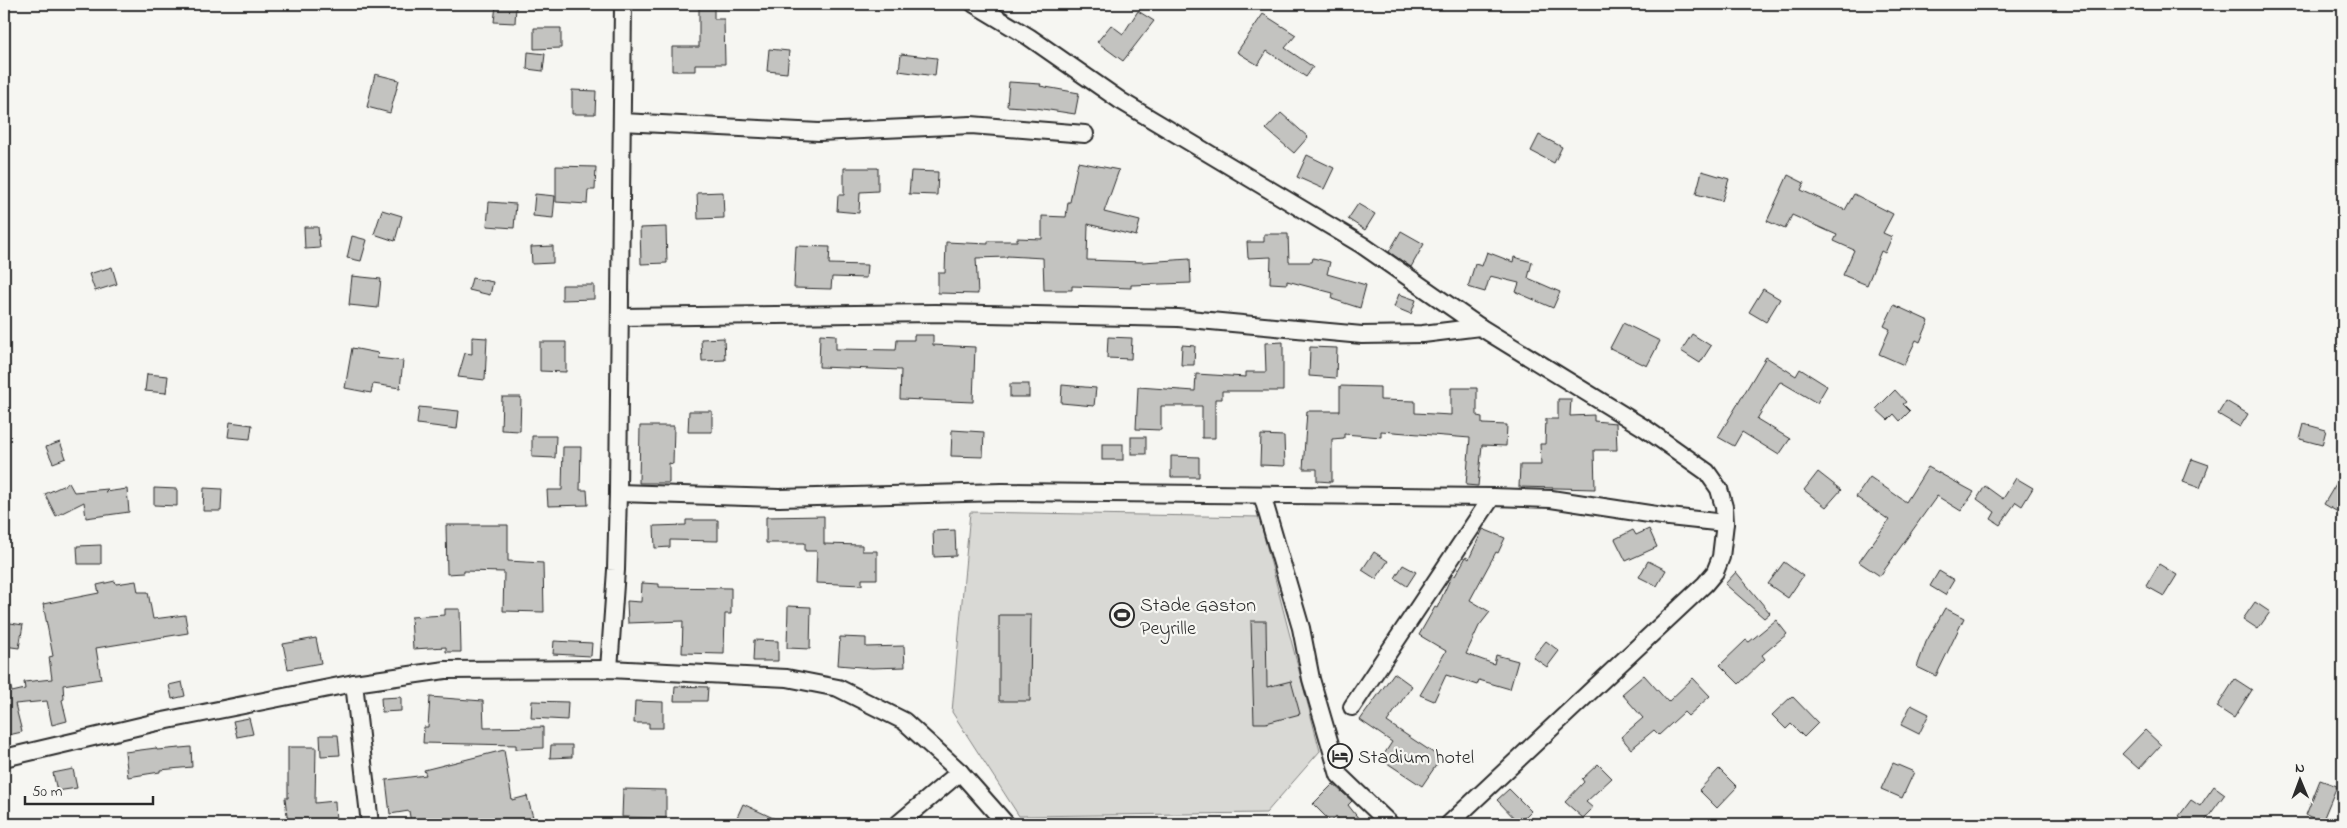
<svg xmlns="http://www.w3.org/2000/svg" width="2347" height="828" font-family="'Indie Flower',sans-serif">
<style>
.green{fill:#d9d9d5;stroke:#828280}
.building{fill:#c3c3c0;stroke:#2b2b2b}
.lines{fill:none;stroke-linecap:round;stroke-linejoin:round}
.street-casing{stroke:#2b2b2b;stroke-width:20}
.street{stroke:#f6f6f2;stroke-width:16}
.labels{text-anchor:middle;stroke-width:4.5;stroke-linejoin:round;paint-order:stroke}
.poi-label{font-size:20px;fill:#2b2b2b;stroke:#f6f6f2;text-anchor:start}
</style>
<rect width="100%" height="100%" fill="#f6f6f2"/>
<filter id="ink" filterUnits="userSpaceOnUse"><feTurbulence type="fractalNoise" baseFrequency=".02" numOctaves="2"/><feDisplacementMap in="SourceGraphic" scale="10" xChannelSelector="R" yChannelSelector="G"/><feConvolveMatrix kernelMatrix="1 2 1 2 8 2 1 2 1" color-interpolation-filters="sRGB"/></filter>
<g filter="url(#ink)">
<!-- green -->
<polygon class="green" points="970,512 1259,517 1320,751 1266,813 1019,816 952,712"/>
<!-- building -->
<g class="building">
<polygon points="699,4 714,4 714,19 724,19 725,64 695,64 695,71 672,71 672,47 699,47"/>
<polygon points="496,5 516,6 515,23 494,22"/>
<polygon points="1138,11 1154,21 1123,61 1097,42 1111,25 1123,34"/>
<polygon points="1263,14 1296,35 1285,48 1313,67 1306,77 1267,51 1258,65 1237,52"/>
<polygon points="534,28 561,28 561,48 534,49"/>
<polygon points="769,49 789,51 787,73 767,71"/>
<polygon points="528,52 545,54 543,71 527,69"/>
<polygon points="901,54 937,58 935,76 899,71"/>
<polygon points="375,74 399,80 390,113 367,107"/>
<polygon points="1009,82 1041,84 1040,86 1079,93 1075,114 1036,108 1007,106"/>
<polygon points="572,90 596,91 595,114 572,114"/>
<polygon points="1281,113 1308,137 1294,153 1266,129"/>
<polygon points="1539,135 1562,147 1554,163 1531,151"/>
<polygon points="1307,155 1334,168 1324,189 1297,177"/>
<polygon points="1078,162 1119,170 1104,212 1140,221 1136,236 1088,224 1087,260 1143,262 1190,259 1191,283 1131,285 1131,288 1072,286 1072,290 1044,290 1043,258 1007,256 1007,257 976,258 978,294 938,293 938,273 945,273 946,242 988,244 988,241 1017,241 1017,238 1042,239 1042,216 1066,217 1068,202 1070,202"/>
<polygon points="556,166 596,167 595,190 588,190 587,204 556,202"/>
<polygon points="844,168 878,168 878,191 860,192 859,213 837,211 838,195 844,195"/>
<polygon points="911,171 938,172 937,195 909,194"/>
<polygon points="1702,171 1729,179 1722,201 1696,194"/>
<polygon points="1788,175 1804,183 1801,190 1845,210 1854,194 1893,214 1883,233 1892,237 1885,253 1881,251 1867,285 1843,275 1854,250 1834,241 1837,235 1792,215 1785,229 1767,221"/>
<polygon points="723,192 724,218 698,219 697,193"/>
<polygon points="535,194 555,196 553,218 533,216"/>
<polygon points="489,202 516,204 514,228 487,226"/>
<polygon points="1358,204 1375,214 1365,230 1348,219"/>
<polygon points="382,210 402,216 395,241 374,234"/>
<polygon points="304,227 318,227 320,248 305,249"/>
<polygon points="666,227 667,263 641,264 640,228"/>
<polygon points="1401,231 1424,244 1411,267 1389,252"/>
<polygon points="1264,234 1288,234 1289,262 1312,262 1313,258 1330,262 1327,274 1366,285 1360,308 1332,299 1333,293 1287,281 1287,284 1270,283 1271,257 1248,258 1247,242 1264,242"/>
<polygon points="352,236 367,240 361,261 347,258"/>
<polygon points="553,246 553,263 532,264 531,247"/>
<polygon points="796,246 830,247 829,264 867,265 866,278 832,277 831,289 794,288"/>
<polygon points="1487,252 1513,262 1514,257 1532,262 1528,278 1560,292 1553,308 1516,292 1519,283 1490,276 1485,292 1468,287 1475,264 1482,266"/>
<polygon points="112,267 117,284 95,291 89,274"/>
<polygon points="352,276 381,279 378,308 349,305"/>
<polygon points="472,278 493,282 490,295 469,290"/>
<polygon points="562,285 594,285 594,299 562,300"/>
<polygon points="1763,289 1780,299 1766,322 1749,312"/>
<polygon points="1399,294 1416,300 1411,314 1394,307"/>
<polygon points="1894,305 1929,321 1920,342 1916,340 1904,365 1879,354 1890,329 1884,326"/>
<polygon points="1623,323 1660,341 1647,366 1610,348"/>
<polygon points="820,334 836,335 836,349 896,350 897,340 914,340 914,335 933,335 933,345 975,347 973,402 900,399 901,370 819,367"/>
<polygon points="1692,334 1711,346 1700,363 1681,351"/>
<polygon points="472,337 487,338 485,380 458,377 465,353 472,354"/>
<polygon points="1108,337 1132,338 1131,359 1107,358"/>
<polygon points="724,338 725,360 702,361 701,339"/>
<polygon points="540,342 566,342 566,372 540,371"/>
<polygon points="1283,342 1283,391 1222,391 1222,399 1215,399 1215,438 1202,438 1202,406 1161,406 1161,430 1136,429 1138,387 1195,391 1196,374 1246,377 1246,372 1266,372 1265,343"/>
<polygon points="1182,345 1195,346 1194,365 1181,365"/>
<polygon points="1310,347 1337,348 1336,378 1309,376"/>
<polygon points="352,348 378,353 377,358 403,361 400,388 373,384 371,393 345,388"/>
<polygon points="1766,357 1796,376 1800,369 1827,386 1817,403 1781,382 1779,383 1757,419 1790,439 1779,455 1742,432 1734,446 1718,437"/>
<polygon points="147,374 168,376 166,393 145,391"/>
<rect x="1010" y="384" width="19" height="13"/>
<polygon points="1062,385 1096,388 1094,406 1061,403"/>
<polygon points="1340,386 1380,387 1380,400 1415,401 1415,413 1451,415 1451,388 1477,388 1477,416 1482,417 1482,424 1507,425 1506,446 1482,445 1478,486 1466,485 1470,438 1381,431 1381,437 1344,434 1344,438 1332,439 1332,482 1317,481 1317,469 1303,469 1307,411 1340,411"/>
<polygon points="1895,390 1906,402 1903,404 1910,411 1900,421 1894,414 1888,420 1876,409"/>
<polygon points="502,397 521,397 520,431 501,430"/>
<polygon points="1558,399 1571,399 1570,416 1594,415 1594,421 1616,423 1617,450 1594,450 1595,489 1519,487 1520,465 1541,465 1540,444 1545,444 1546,419 1558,419"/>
<polygon points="2226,401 2248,414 2240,427 2218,414"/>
<polygon points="419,407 459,411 457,429 417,424"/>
<polygon points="689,411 712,411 712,432 688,432"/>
<polygon points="230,422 252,425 250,439 228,437"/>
<polygon points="2304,424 2326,430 2322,445 2300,439"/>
<polygon points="640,426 674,426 673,464 669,463 669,483 639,483"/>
<polygon points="952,430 984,432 983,457 951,456"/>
<polygon points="1261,435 1284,436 1285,466 1260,465"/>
<polygon points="532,436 556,436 555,458 532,457"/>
<rect x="1131" y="437" width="15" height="17"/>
<polygon points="60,442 66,458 53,463 46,447"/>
<rect x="1102" y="444" width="21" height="16"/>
<polygon points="563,447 581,447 580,490 587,490 588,505 548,506 547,490 562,490"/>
<polygon points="1171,456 1199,457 1199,477 1171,477"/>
<polygon points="2192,459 2209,465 2200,488 2183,482"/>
<polygon points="1928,467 1974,492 1961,511 1937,496 1880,576 1859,562 1889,520 1856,497 1870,477 1906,502"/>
<polygon points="1818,472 1841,490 1826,507 1804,490"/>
<polygon points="2343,472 2343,515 2324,504"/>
<polygon points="2016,478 2033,488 2022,506 2016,502 2000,525 1991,519 1995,512 1977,499 1985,486 2003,499"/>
<polygon points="69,483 74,492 108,489 105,492 127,489 129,512 86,518 84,502 56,516 45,494"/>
<polygon points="154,488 177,489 177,506 154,505"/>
<polygon points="204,488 222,489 221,511 203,511"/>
<polygon points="824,516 824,544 862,545 862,551 877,551 877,579 862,579 862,585 816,583 817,551 805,551 805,543 766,543 766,517"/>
<polygon points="686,520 718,520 718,541 670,540 670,547 655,548 654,526 686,525"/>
<polygon points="446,525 508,525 508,561 543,563 544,612 503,611 504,572 464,571 464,573 447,574"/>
<polygon points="1483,529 1505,538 1498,553 1496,552 1470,600 1490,612 1479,626 1466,654 1494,664 1496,655 1518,661 1510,689 1479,680 1477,685 1446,675 1434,701 1420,695 1446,651 1419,635 1435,607 1437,608 1451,577 1452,574 1455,576 1466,557 1469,559"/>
<polygon points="1649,529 1657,547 1626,561 1615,539 1633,530 1636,535"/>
<polygon points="955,530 956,556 934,557 933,531"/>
<polygon points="101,545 101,564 78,564 77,546"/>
<polygon points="1374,552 1388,561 1376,579 1362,570"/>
<polygon points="1648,561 1666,570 1657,586 1639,577"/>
<polygon points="1784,562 1803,576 1788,598 1768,584"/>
<polygon points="2159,564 2177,575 2164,596 2146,586"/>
<polygon points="1403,565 1416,572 1407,586 1395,578"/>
<polygon points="1939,571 1954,580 1945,595 1930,586"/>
<polygon points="1736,572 1770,613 1764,618 1725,584"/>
<polygon points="115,581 116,584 136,581 138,592 148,592 153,619 185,615 188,633 96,648 101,679 63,685 64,699 62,700 67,721 52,725 47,701 15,704 22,732 4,736 4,679 9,678 12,692 25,689 24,682 52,679 49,657 53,656 43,604 99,593 97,585"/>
<polygon points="642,583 659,584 659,587 731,588 731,614 725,614 724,654 682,653 683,621 628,623 627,601 641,602"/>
<polygon points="2255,602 2270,612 2258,629 2243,619"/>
<polygon points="788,606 811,607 810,649 787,648"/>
<polygon points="1945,608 1964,618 1936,676 1917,667 1926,642"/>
<polygon points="445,609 460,609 461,652 446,652 446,647 413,649 411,617 445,615"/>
<polygon points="999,615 1031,615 1030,701 999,701"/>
<polygon points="1776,620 1787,634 1762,655 1765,659 1739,684 1720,665 1746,640 1749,642"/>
<polygon points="1251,621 1266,621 1267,687 1291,681 1300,714 1266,723 1254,723"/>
<polygon points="4,622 23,625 19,648 4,646"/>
<polygon points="840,637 866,638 866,647 904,646 905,667 872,668 838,665"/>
<polygon points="316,638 321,663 288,669 283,644"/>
<polygon points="754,640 778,641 778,661 753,661"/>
<polygon points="554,641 592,643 591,656 553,654"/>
<polygon points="1546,641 1559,651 1547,667 1533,657"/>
<polygon points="1394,673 1412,686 1387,722 1441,758 1422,786 1381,759 1392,742 1360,720"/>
<polygon points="1644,675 1668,702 1693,678 1710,696 1688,716 1684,712 1659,735 1654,730 1631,749 1621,737 1643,718 1622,694"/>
<polygon points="2235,679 2252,690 2234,718 2217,707"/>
<polygon points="182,682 185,696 172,699 169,685"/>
<polygon points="675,686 708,687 707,701 674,701"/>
<polygon points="1792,696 1818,723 1804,737 1791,724 1786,729 1772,715"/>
<polygon points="401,697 401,711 382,712 381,698"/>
<polygon points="430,697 483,701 484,728 543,727 543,748 516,749 516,745 423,743 424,727 428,727"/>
<polygon points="532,701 568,702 567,720 531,718"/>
<polygon points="635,701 663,702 663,728 649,728 649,723 634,723"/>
<polygon points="1911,705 1929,714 1919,734 1901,725"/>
<polygon points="249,718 253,734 237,737 233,721"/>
<polygon points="2145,730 2161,745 2139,769 2122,754"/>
<polygon points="320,735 338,735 340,755 321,756"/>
<polygon points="551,745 572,745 572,757 550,758"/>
<polygon points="191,747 192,767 160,770 160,772 128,777 125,752 156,748 157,750"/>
<polygon points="288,747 316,747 315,803 335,801 336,824 288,824 285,798 288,798"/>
<polygon points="504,750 512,800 527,796 535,824 420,824 420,821 411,823 409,811 390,814 386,780 426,775 424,770"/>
<polygon points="1893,763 1914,772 1902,798 1881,789"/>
<polygon points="1598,764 1612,778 1586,802 1593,808 1583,818 1565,802 1584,782 1582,779"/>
<polygon points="73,769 77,788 57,791 53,773"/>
<polygon points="1719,769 1737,787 1717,808 1699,790"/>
<polygon points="2320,780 2337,786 2322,822 2306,815"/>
<polygon points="1333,784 1352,801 1348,805 1363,824 1343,824 1336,816 1331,822 1313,804"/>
<polygon points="2214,786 2225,794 2203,824 2190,824 2179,816 2191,800 2200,806"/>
<polygon points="623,789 666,790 666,818 622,817"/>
<polygon points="1509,789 1531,811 1519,823 1497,800"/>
<polygon points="743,804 786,824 734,824"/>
</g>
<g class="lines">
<defs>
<g id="street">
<polyline points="974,4 1029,37 1121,101 1362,245 1480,327 1646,429 1707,472 1719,489 1724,507 1725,523 1721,557 1715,572 1705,584 1449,824"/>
<polyline points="622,122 819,132 971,125 1085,134"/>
<polyline points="620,317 935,313 1178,318 1362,335 1423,334 1480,327"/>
<polyline points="618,493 779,498 1002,492 1492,497 1551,499 1669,517 1725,523"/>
<polyline points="1262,495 1301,628 1311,679 1339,775 1390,824"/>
<polyline points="609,669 616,570 618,493 623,4"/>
<polyline points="354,683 370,824"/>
<polyline points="1352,707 1492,497"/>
<polyline points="4,758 153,723 354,683 445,670 609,669 787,678 838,688 904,721 960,772 1006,824"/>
<polyline points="898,824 960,772"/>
</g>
</defs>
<!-- street casing -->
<use href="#street" class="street-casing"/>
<!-- street -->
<use href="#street" class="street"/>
</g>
</g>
<!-- icons -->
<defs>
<symbol id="stadium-ring" viewBox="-11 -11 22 22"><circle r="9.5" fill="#f6f6f2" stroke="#2b2b2b" stroke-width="1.5"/><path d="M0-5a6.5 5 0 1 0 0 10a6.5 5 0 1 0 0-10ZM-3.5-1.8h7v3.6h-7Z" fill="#2b2b2b"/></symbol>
<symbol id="hotel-ring" viewBox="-11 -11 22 22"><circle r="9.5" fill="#f6f6f2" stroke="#2b2b2b" stroke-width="1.5"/><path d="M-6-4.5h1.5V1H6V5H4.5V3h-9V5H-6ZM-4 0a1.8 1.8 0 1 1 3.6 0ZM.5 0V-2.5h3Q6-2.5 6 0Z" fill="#2b2b2b"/></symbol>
</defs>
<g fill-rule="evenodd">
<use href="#stadium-ring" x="1108" y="601" width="28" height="28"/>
<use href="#hotel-ring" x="1326" y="742" width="28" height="28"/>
</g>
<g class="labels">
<!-- poi labels -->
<g class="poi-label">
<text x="1140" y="611">Stade Gaston<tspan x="1140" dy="23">Peyrille</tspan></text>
<text x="1358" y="763">Stadium hotel</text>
</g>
</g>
<!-- margin -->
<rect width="2347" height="828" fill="none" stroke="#f6f6f2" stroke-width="20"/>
<rect x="10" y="10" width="2327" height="808" fill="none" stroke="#2b2b2b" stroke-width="2" filter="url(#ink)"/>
<!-- north arrow -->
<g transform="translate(2300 780) rotate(359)" stroke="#f6f6f2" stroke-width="4" paint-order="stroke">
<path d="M0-4L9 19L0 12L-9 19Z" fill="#2b2b2b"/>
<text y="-8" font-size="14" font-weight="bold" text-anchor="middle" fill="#2b2b2b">N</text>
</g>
<!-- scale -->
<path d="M25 796v8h128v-8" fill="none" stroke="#2b2b2b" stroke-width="2.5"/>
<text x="32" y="796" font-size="15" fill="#2b2b2b" stroke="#f6f6f2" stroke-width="4" paint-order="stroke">50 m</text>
</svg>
